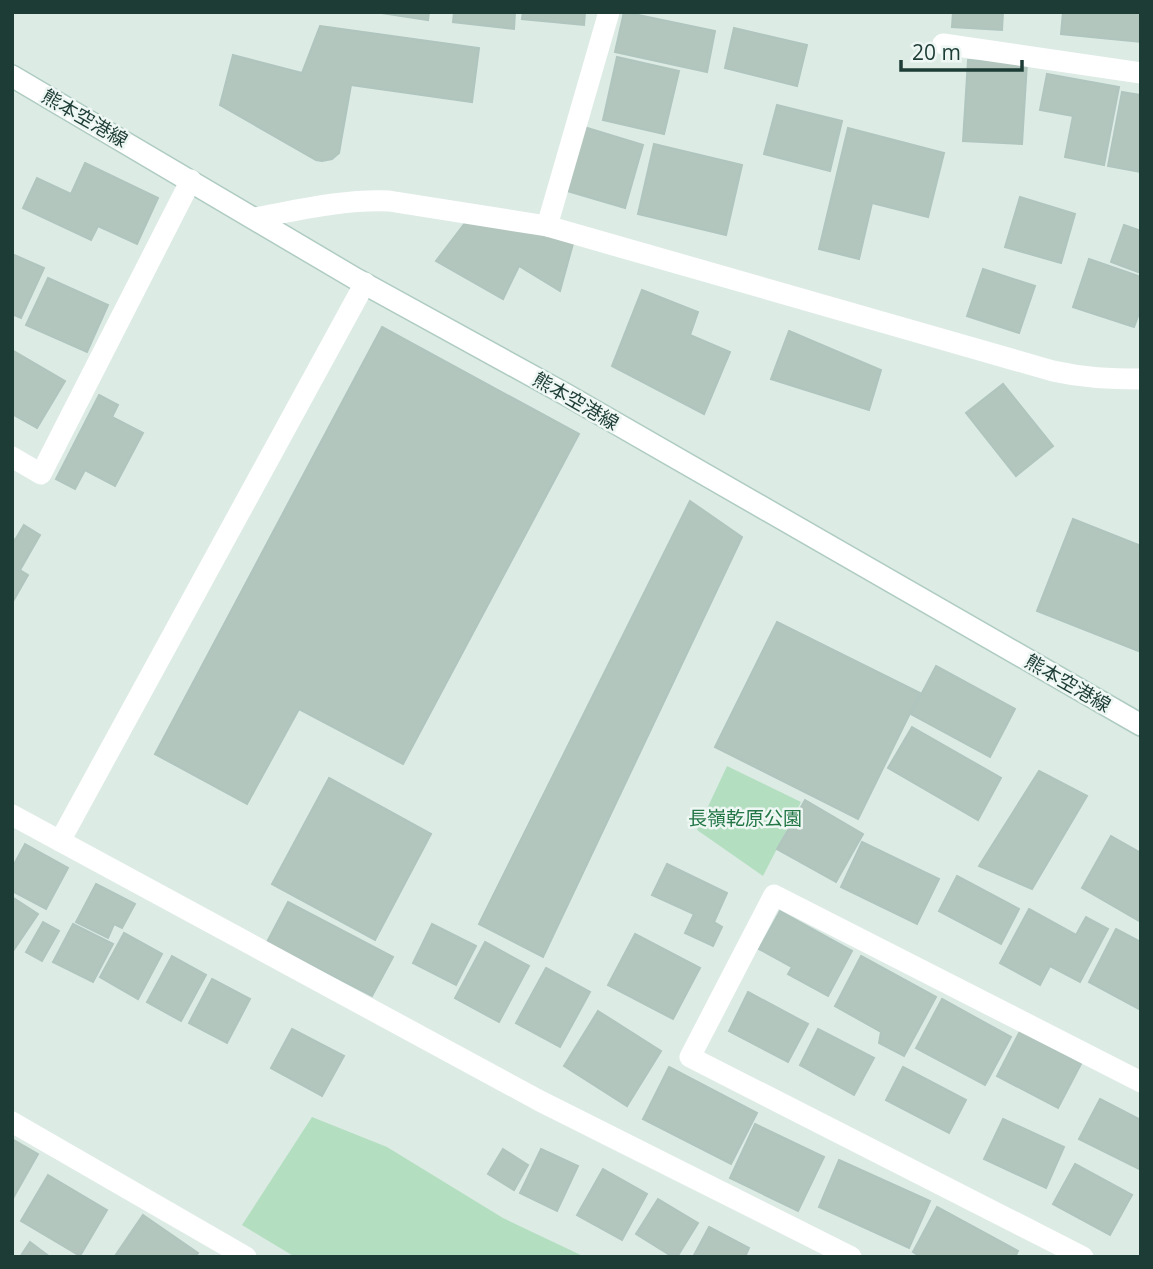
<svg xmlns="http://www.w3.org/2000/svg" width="1153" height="1269" font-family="'Open Sans','Noto Sans JP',sans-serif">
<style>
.green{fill:#b3dfc0}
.building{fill:#b2c6be;stroke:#afc5bd;stroke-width:2}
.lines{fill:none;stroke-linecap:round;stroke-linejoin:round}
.secondary-casing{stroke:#afccc2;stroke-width:24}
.minor{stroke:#fff;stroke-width:21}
.secondary{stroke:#fff;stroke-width:21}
.labels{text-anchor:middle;stroke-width:5;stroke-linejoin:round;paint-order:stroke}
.street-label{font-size:19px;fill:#1d3c35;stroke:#eef7f3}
.park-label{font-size:19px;fill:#237747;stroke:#eef7f3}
</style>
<rect width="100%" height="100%" fill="#ddebe5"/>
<!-- green -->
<g class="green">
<polygon points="727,766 801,802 763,876 697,830"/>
<polygon points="312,1117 387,1147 503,1218 585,1257 295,1257 242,1225"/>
</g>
<!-- building -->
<g class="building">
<polygon points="375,12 429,12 428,20"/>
<polygon points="454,12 515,12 514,29 453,22"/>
<polygon points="523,12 585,12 584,25 522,19"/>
<polygon points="624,12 715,31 707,72 615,52"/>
<polygon points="953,12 1003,12 1002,30 952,27"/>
<polygon points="1063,12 1141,12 1141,42 1061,34"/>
<polygon points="320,26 479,48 472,102 351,85 339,153 332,159 322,161 316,160 220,105 233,55 302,73"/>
<polygon points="734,28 807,45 797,86 725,68"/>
<polygon points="617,57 679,71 664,134 603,120"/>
<polygon points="968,60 1027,63 1022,144 963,141"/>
<polygon points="1047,74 1119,87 1104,165 1065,157 1073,116 1040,110"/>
<polygon points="1122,92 1141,95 1141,172 1108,166"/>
<polygon points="777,105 842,121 830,171 764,154"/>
<polygon points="584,127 643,145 625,208 564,190"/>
<polygon points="848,128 944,153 928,217 872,203 859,259 819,249"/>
<polygon points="654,144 742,165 726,235 638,214"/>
<polygon points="85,163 158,198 137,244 98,226 91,240 23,208 37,178 71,194"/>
<polygon points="1020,197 1075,214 1061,263 1005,247"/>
<polygon points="468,219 574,240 560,291 519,266 503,299 436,261"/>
<polygon points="1124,225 1141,231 1141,273 1111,262"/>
<polygon points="12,254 44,268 21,318 12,314"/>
<polygon points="1089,259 1141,277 1141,308 1134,327 1073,307"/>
<polygon points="983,269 1035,286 1019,333 967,316"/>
<polygon points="48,278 108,305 87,352 26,325"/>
<polygon points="642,290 698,312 690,335 730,352 704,414 612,366"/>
<polygon points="382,327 579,434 403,764 299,709 247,804 155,754"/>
<polygon points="789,331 881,370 869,410 771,379"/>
<polygon points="12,350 65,381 37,428 12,414"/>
<polygon points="1003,384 1053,446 1016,476 966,413"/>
<polygon points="99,395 118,405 112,417 143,433 115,486 85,470 75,489 56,479"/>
<polygon points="690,501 742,537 543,957 479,924"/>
<polygon points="1073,519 1141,546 1141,652 1037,611"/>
<polygon points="24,525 40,535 20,570 28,575 12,603 12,538 15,540"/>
<polygon points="777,622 920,693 858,819 715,747"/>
<polygon points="936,666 1015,709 990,757 911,714"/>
<polygon points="912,727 1001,778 978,820 888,768"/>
<polygon points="1039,771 1087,796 1032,889 979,866"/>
<polygon points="329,778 431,834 375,940 272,884"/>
<polygon points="805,800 863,834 836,882 777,849"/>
<polygon points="1111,836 1141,853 1141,922 1082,888"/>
<polygon points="862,842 939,879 917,924 841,887"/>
<polygon points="25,844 68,868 46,909 12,891 12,868"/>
<polygon points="667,864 727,893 714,922 722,927 713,946 685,933 694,914 652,895"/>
<polygon points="957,876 1019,909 1001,944 939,911"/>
<polygon points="96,884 135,904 122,928 114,924 108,938 76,922"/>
<polygon points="12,897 38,914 13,951 12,951"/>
<polygon points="288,902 393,957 372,996 267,942"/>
<polygon points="1029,909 1076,935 1086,917 1108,929 1080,982 1050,966 1040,985 1000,963"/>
<polygon points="780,911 852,951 828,996 788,974 792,967 759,949"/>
<polygon points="43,922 59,931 42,961 26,952"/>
<polygon points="73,924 113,944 93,982 53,962"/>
<polygon points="432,924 476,946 456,985 413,963"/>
<polygon points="1116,929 1141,942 1141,1010 1089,982"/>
<polygon points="124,933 162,954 138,999 100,977"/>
<polygon points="635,934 700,968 673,1019 608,985"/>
<polygon points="485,942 529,966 499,1022 455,998"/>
<polygon points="172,956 206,975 181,1021 147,1002"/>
<polygon points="861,956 936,997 904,1056 879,1043 881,1032 835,1006"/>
<polygon points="546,968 590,992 560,1047 516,1023"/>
<polygon points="212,979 250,999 227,1043 189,1023"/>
<polygon points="748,992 808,1024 788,1062 729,1031"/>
<polygon points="942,999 1011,1037 985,1085 916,1048"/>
<polygon points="598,1011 661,1051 627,1106 564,1066"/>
<polygon points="292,1029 344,1056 322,1096 271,1068"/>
<polygon points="818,1029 874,1058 854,1095 800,1065"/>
<polygon points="1020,1031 1081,1064 1058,1108 997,1076"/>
<polygon points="669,1067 757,1113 731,1164 643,1119"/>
<polygon points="903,1067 966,1100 949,1133 886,1100"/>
<polygon points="1100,1099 1141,1120 1141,1170 1079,1139"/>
<polygon points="1003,1119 1064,1147 1046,1188 984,1159"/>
<polygon points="755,1124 824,1157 798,1211 730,1178"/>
<polygon points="12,1139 38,1154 12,1200"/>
<polygon points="503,1149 528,1165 514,1190 488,1174"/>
<polygon points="541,1149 578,1166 557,1211 520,1193"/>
<polygon points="839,1160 930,1201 909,1248 819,1207"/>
<polygon points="1075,1164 1132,1195 1110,1235 1053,1204"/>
<polygon points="603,1169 647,1194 622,1240 577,1215"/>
<polygon points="48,1175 107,1210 80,1256 21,1221"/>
<polygon points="658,1199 698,1223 677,1257 673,1257 636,1234"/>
<polygon points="937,1207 1018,1251 1015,1257 921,1257 913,1252"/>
<polygon points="143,1215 198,1253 195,1257 115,1256"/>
<polygon points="709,1227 749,1248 745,1257 693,1257"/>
<polygon points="30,1242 50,1257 20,1257"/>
</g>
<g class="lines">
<defs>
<polyline id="secondary" points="12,76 356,279 565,394 1141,725"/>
</defs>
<!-- secondary casing -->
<use href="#secondary" class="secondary-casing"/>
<!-- minor -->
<g class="minor">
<polyline points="943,44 1141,73"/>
<path d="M255 218C299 210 344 199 389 201L547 226 1053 371C1084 378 1110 379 1141 379"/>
<polyline points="547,226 609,12"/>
<polyline points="12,457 41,474 191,180"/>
<polyline points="12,815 540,1101 851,1257"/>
<polyline points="60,841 365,283"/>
<polyline points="12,1122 246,1257"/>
<polyline points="1083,1257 690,1057 774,895 1141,1082"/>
</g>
<!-- secondary -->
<use href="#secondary" class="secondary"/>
</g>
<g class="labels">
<!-- street labels -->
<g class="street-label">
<text transform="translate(85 118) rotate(30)" y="7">熊本空港線</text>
<text transform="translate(576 401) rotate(30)" y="7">熊本空港線</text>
<text transform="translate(1068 683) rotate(30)" y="7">熊本空港線</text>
</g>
<!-- park labels -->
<g class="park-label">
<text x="745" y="825">長嶺乾原公園</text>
</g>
</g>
<!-- border -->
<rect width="1153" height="1269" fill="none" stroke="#1d3c35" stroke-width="28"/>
<!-- scale -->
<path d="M901 60v10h121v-10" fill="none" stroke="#1d3c35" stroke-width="3.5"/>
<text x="912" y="60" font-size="21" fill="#1d3c35" stroke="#eef7f3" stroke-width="5" paint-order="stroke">20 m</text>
</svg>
